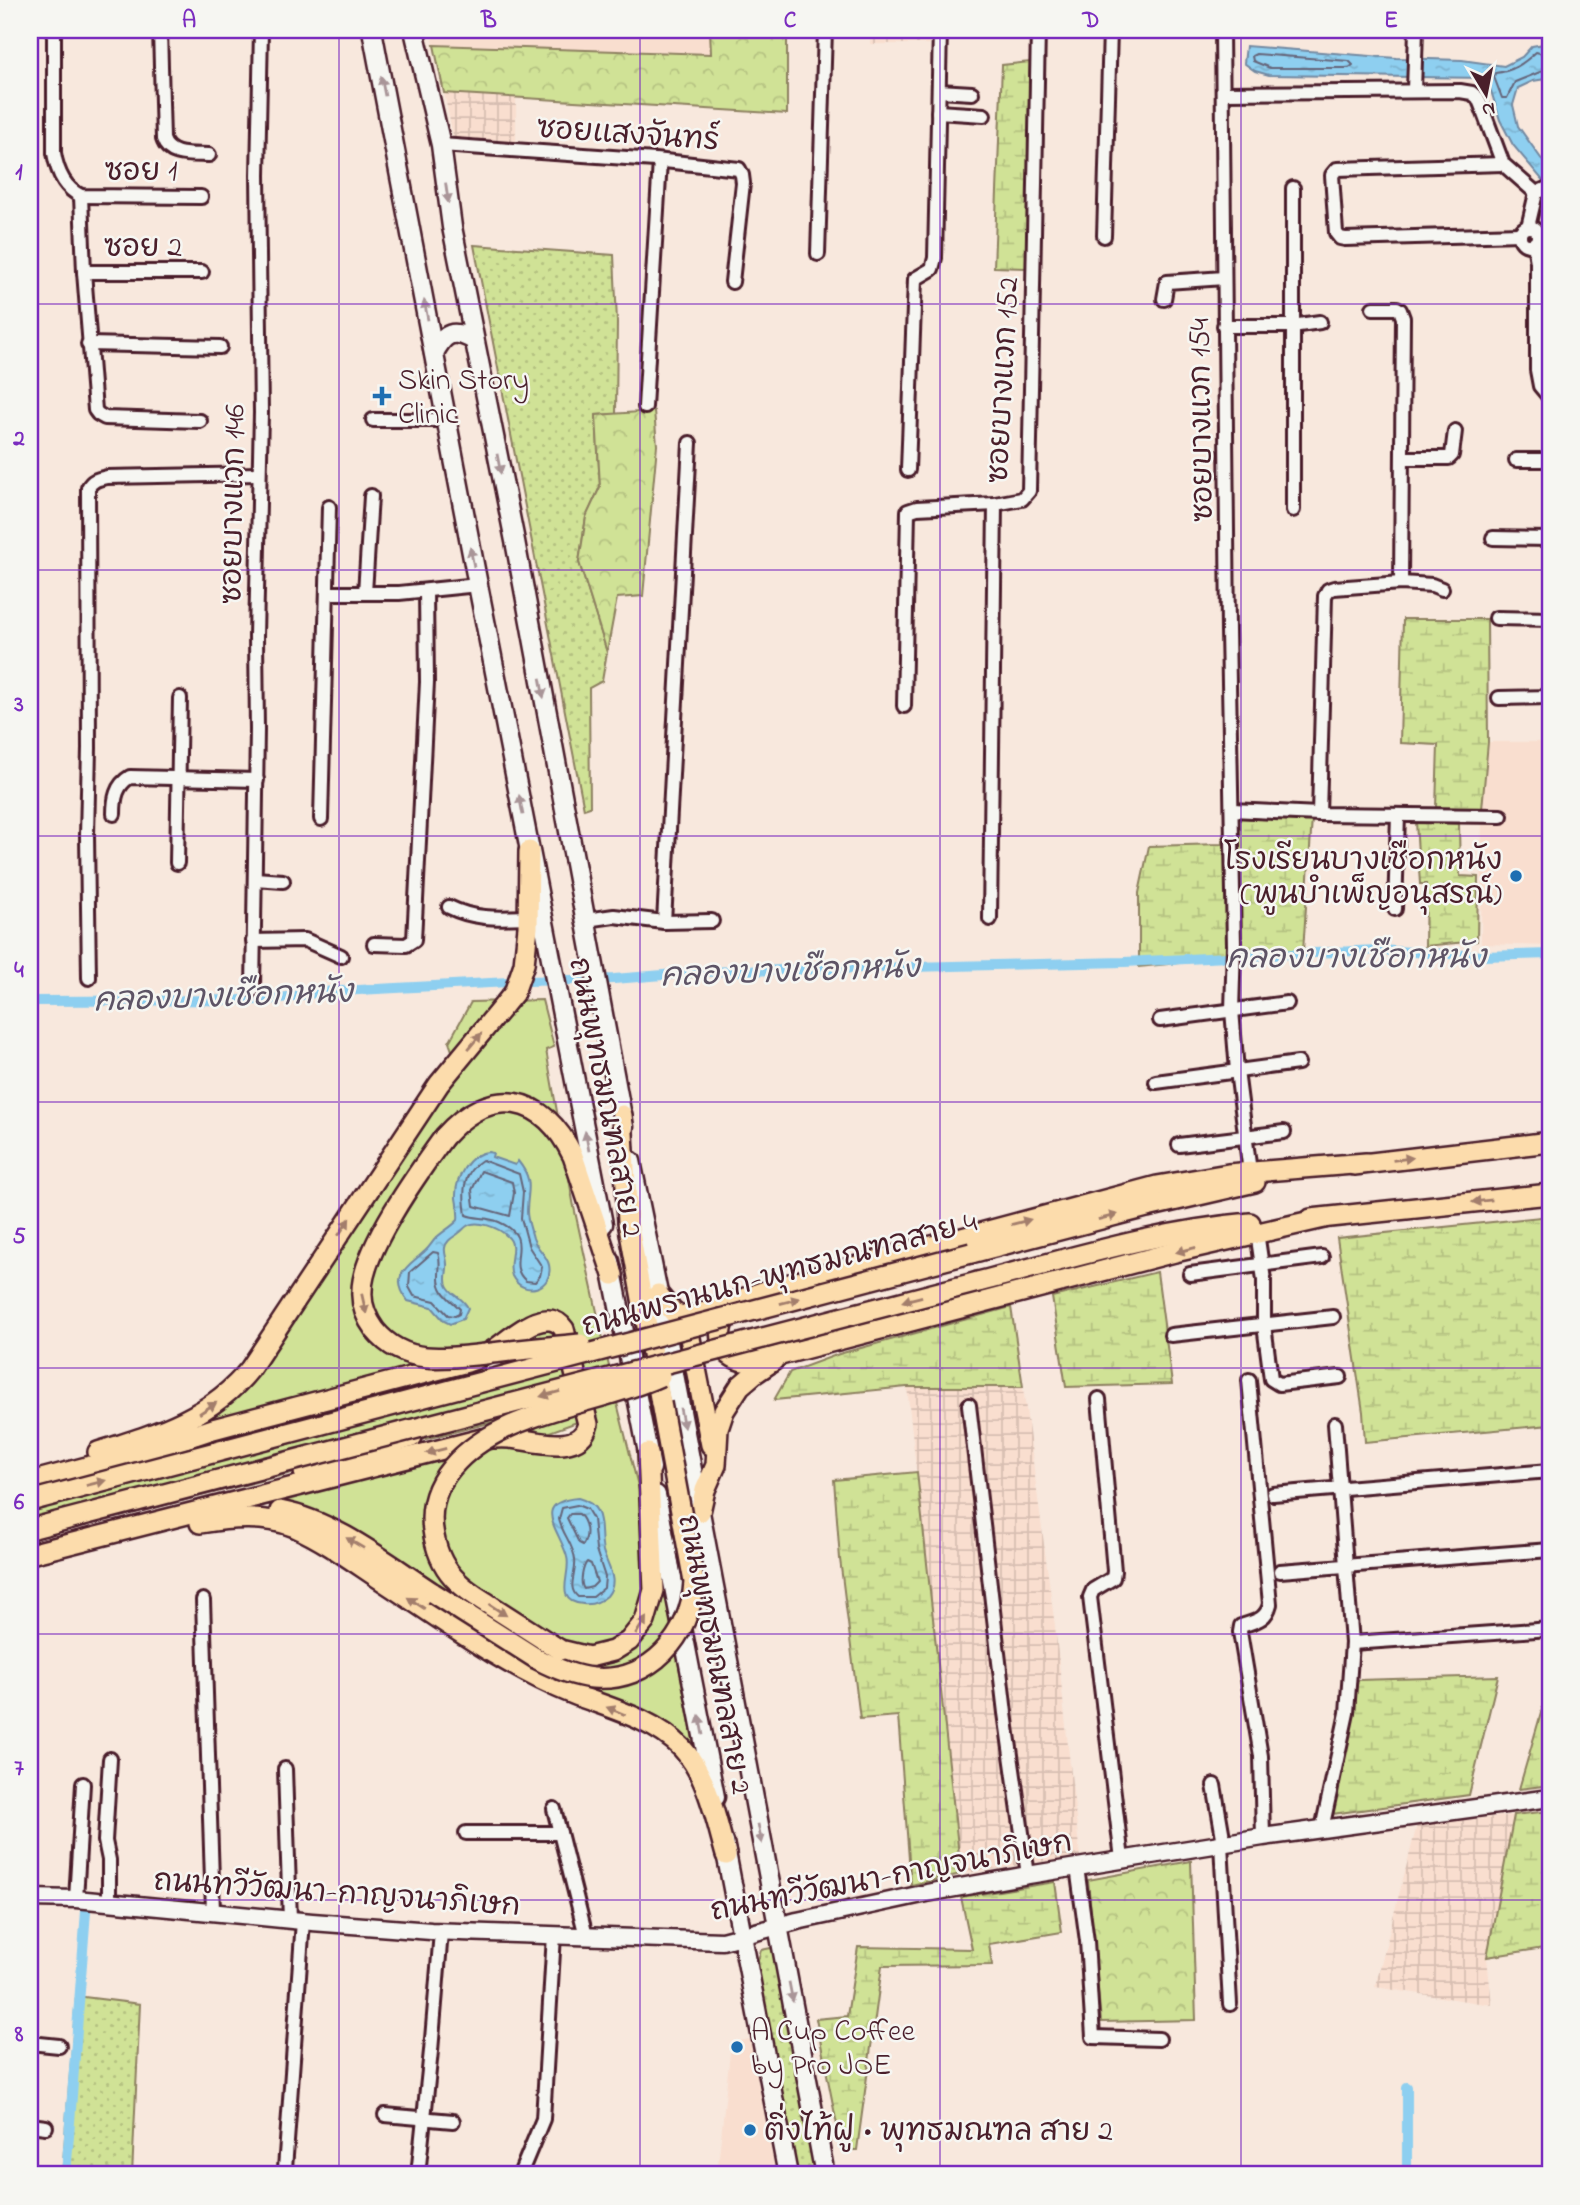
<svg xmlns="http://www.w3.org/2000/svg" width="1580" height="2205" font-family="'Indie Flower','Playpen Sans Thai',sans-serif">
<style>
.built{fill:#f9decf}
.industrial{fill:url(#industrial-grid)}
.grass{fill:url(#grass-dots);stroke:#8d8060;stroke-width:2}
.forest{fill:url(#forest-crowns);stroke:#8d8060;stroke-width:2}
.wetland{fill:url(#wetland-marsh);stroke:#8d8060;stroke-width:2}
.park{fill:#d0e296;stroke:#8d8060;stroke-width:2}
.water{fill:url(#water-ripples);stroke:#7389a1;stroke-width:2}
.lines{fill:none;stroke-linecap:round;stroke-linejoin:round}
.shore{stroke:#65657a;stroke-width:2}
.canal{stroke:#8ecff0;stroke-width:10}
.minor-casing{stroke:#4a1f2b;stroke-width:18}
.tertiary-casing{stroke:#4a1f2b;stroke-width:21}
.secondary-casing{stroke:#4a1f2b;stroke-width:23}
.primary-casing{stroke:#4a1f2b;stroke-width:24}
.minor{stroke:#f6f6f2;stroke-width:12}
.tertiary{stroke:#f6f6f2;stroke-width:16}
.secondary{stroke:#f6f6f2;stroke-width:18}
.primary{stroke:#fcdcac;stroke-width:19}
.primary-bridge-casing{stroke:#4a1f2b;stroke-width:24;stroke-linecap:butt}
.primary-bridge{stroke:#fcdcac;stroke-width:19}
.oneway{fill:#a99598}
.oneway2{fill:#a37e6c}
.grid{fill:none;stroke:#7b2cbf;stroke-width:2;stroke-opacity:0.55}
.poi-dot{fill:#1f6fb2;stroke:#f6f6f2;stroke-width:2.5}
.labels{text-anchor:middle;stroke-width:5;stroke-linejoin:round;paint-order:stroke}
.street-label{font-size:30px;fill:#4a1f2b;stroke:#f6f6f2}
.poi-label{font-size:30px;fill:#4a1f2b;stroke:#f6f6f2;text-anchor:start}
.water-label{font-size:32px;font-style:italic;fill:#5e5466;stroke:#f6f6f2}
.neatline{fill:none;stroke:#7b2cbf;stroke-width:2.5}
.grid-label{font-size:23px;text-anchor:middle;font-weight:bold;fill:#7b2cbf}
</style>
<defs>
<pattern id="industrial-grid" width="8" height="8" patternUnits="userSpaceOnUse" patternTransform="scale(1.75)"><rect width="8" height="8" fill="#f9decf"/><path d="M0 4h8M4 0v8" fill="none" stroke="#d7beb2"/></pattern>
<pattern id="grass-dots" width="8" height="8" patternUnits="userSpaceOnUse" patternTransform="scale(1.75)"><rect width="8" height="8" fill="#d0e296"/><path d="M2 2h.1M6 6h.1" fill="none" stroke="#b4c181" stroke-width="1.8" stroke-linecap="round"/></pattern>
<pattern id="forest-crowns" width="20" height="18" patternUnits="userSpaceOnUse" patternTransform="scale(1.75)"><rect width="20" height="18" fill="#d0e296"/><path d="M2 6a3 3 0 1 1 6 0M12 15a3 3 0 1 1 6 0" fill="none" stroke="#b4c181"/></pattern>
<pattern id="wetland-marsh" width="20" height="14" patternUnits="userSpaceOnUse" patternTransform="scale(1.75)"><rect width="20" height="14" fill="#d0e296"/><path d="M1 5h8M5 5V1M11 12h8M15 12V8" fill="none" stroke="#b4c181"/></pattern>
<pattern id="water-ripples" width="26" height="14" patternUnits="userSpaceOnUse" patternTransform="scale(1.75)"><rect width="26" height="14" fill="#8ecff0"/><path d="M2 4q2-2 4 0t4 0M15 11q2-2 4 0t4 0" fill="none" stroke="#7cb1ce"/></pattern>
</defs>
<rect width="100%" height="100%" fill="#f8e8dd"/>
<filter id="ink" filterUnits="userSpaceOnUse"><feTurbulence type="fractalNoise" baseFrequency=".0143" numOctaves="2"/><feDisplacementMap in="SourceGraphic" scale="14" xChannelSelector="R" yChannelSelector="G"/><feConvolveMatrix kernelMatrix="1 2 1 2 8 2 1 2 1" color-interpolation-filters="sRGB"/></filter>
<g filter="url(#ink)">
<!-- built -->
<g class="built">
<polygon points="431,30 710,30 711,54 434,45"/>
<polygon points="1488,742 1550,742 1550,946 1481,944 1482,809"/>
<polygon points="750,2039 776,2175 717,2175 731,2043"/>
</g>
<!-- industrial -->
<g class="industrial">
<polygon points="871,30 929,30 929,44 870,44"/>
<polygon points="444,93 516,98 516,143 454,140"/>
<polygon points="907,1387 1023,1387 1055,1626 1080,1856 961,1874"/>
<polygon points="1514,1815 1487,1957 1492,2005 1375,1987 1417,1825"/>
</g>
<!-- grass -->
<g class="grass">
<polygon points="474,245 614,255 617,322 616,414 596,415 600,487 586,517 579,562 607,652 602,681 589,688 590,807 584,809"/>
<polygon points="771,1948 777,1961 819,2175 797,2175 757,1964 761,1950"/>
<polygon points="76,1996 140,2004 132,2175 62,2175"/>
</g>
<!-- forest -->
<g class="forest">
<polygon points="710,30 787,30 787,114 444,93 434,45 711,54"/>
<polygon points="654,411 657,445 643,596 617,598 607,652 579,562 586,517 600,487 596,415"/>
<polygon points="1191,1861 1196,2020 1101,2022 1088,1880"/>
</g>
<!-- wetland -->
<g class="wetland">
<polygon points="1030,62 1027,268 994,267 1002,65"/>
<polygon points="1403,619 1487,619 1488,742 1482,809 1436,807 1438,745 1400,743"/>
<polygon points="1227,810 1312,818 1303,951 1139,967 1139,893 1149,846 1222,844"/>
<polygon points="1416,822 1459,824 1460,876 1478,877 1477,941 1425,946 1426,884 1420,884"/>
<polygon points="1550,1216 1550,1425 1365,1442 1363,1412 1337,1238"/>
<polygon points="1157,1272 1172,1384 1066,1387 1052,1297"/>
<polygon points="1011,1307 1023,1387 907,1387 774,1400 790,1372 839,1354"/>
<polygon points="917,1472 961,1874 911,1885 898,1716 860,1719 840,1559 834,1480"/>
<polygon points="1498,1676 1469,1795 1332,1814 1358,1680"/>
<polygon points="1550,1682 1550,1785 1519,1789"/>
<polygon points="1550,1811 1550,1947 1487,1957 1514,1815"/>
<polygon points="1055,1882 1062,1932 989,1944 992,1965 882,1966 857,2150 842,2150 816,2019 847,2016 858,1947 972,1949 961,1897"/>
</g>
<!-- park -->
<g class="park">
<polygon points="542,1000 554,1047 546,1050 574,1207 617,1403 665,1593 693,1740 689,1747 551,1676 290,1507 256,1503 472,1444 587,1439 573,1331 211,1424 208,1417 254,1380 457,1065 449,1042 471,1002"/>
<polygon points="562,1337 577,1422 544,1434 509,1418 30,1539 30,1492 498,1370 506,1356"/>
</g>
<!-- water -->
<g class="water">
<polygon points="1543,44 1550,51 1550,70 1545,79 1533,81 1518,88 1513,105 1518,126 1550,171 1550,189 1513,145 1500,120 1487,78 1269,75 1255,71 1244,63 1246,46 1396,58 1462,60 1504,66 1522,57 1532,46"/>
<path d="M488 1152 493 1153 492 1157 515 1165 518 1161C535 1182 527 1190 527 1212 527 1220 531 1230 533 1238 536 1248 547 1255 549 1265 554 1289 523 1298 512 1276 506 1262 519 1246 507 1236 499 1228 477 1219 467 1226 464 1228 462 1231 459 1233 454 1237 446 1240 445 1248 444 1253 447 1258 447 1264 448 1271 444 1278 447 1285 451 1295 464 1298 468 1308L463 1319 450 1324 444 1321 432 1307 408 1301C388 1275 409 1266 425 1251 430 1247 432 1242 436 1238 443 1231 452 1227 458 1220 459 1212 457 1205 456 1198 455 1178 468 1154 488 1152Z"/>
<path d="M578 1498C608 1506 598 1529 603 1551 607 1566 620 1581 607 1596 600 1602 592 1605 583 1604 552 1602 572 1574 567 1557 561 1532 529 1502 578 1498Z"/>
</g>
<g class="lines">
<!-- shore -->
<g class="shore">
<polygon points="1256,54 1349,61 1353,65 1349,68 1270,68 1253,61 1252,56"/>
<path d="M1550 56 1536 52C1523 64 1513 71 1495 73L1494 77 1502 98H1507L1515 82 1550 68"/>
<path d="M482 1160 519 1174 523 1192 521 1218 529 1247 542 1267 540 1276 535 1282 526 1281C503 1262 538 1239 499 1222 488 1217 476 1219 466 1215 463 1195 461 1173 482 1160Z"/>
<polygon points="481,1171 512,1182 514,1193 510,1216 474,1206 472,1190"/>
<path d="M433 1252 438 1253C441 1261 439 1267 439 1276 438 1292 450 1299 460 1309L459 1314 455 1316 448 1315 435 1301 414 1296 409 1287 410 1272Z"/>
<path d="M577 1505 587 1509 593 1519 596 1550 605 1577 604 1588 593 1597H578C566 1587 577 1574 575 1560 574 1545 562 1534 559 1519L562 1508Z"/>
<path d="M570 1514H579C587 1522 589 1535 583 1545L579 1543 567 1518Z"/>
<path d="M587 1562 591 1564 597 1582 592 1587 584 1589C579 1584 583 1566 587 1562Z"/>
</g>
<!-- canal -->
<g class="canal">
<polyline points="30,1001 267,1000 321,992 527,981 614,979 700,972 1124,962 1377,950 1484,956 1550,954"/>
<polyline points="1407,2087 1407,2175"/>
<polyline points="66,2175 86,1911"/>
</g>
<defs>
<g id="minor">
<path d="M54 30V153C57 171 64 188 81 196L201 197"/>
<path d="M160 30 163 139C169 158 193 154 209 155"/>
<polyline points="1222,30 1228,631 1234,945 1232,1010 1237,1071 1250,1172"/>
<polyline points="1414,90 1416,30"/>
<polyline points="939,91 972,93"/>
<polyline points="1223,93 1460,91 1472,93 1478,98 1481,105 1503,164 1536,193 1550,187"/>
<polyline points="938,112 984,115"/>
<polyline points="441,145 655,160 739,169 742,175 743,183 732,282"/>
<polyline points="1503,164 1337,169 1332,175 1336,233 1340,238 1345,239 1520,234"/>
<polyline points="1293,188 1293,510"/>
<polyline points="81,196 84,272 95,410 98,414 105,418 200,421"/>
<circle cx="1529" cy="236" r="9"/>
<polyline points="1528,227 1536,193"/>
<polyline points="1104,236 1110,30"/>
<polyline points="1534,244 1537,262 1537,370 1540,386 1550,398"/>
<polyline points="818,254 825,30"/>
<polyline points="84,272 202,272"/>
<polyline points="1164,299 1167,282 1224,278"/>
<polyline points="1373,308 1397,308 1400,310 1403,318 1401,583"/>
<polyline points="1224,326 1292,326 1320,322"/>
<polyline points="88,344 220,347"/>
<polyline points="645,407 660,161"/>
<polyline points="373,420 447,420"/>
<polyline points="1402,458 1449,458 1452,455 1455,431"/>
<polyline points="1516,460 1550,460"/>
<polyline points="908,470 915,279 932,269 935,258 940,30"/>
<polyline points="1493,538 1550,539"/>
<polyline points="327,593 399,593 478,585"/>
<polyline points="365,593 371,496"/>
<polyline points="1496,618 1550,619"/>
<polyline points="1499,698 1550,697"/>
<polyline points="904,706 908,511 917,508 995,504"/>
<polyline points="1232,810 1319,814 1501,816"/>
<path d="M114 814C114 799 116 785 130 777L257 780"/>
<polyline points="1319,814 1325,596 1328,590 1334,588 1401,583 1432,585 1442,589"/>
<polyline points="321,819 329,507"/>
<polyline points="177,863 180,698"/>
<polyline points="255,879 283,881"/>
<path d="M449 907C475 920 499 918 528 917"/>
<polyline points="1395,909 1398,815"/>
<polyline points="990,919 995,504 1022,499 1029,491 1038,30"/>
<polyline points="586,920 614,916 664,922 712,921"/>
<polyline points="664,922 690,443"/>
<polyline points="253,941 305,940 341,956"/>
<polyline points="374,944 406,945 414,940 427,682 426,591"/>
<path d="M89 978 87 836 89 748 88 488C92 480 98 479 107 477L259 474"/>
<polyline points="253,990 257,730 256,636 261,413 258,175 261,30"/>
<polyline points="1160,1020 1287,1003"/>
<polyline points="1156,1082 1298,1063"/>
<polyline points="1179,1145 1284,1132"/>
<polyline points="1257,1232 1264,1280 1264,1325 1271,1379 1279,1384 1340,1377"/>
<polyline points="1190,1274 1322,1257"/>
<polyline points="1171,1335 1333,1317"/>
<path d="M1249 1380 1270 1604C1266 1620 1256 1621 1241 1626L1240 1632 1261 1756 1263 1837"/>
<polyline points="1099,1399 1114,1571 1113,1578 1093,1590 1090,1597 1122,1859"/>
<polyline points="969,1405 1005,1713 1028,1875"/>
<polyline points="1273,1494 1550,1471"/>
<polyline points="1280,1571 1550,1550"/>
<polyline points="203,1600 213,1911"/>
<polyline points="1352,1643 1550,1629"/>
<polyline points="285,1769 290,1920"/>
<polyline points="1214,1785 1224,1843"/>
<polyline points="554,1809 586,1936"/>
<polyline points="1322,1829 1347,1713 1352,1643 1335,1424"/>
<polyline points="466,1833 560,1833"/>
<polyline points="1221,1844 1230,2004"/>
<polyline points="1077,1867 1087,1941 1093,2037 1159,2039"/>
<polyline points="76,1899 83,1784"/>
<polyline points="109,1902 109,1860 105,1841 110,1759"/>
<polyline points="30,2043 59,2046"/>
<polyline points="385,2115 453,2121"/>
<polyline points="30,2125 46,2127"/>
<polyline points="285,2169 303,1921"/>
<polyline points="521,2172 543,2119 554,1935"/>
<polyline points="418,2175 431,2051 441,1932"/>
</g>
<polyline id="tertiary" points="30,1898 76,1899 312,1922 431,1931 722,1941 797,1921 927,1893 1028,1875 1263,1837 1550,1798"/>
<g id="secondary">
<polyline points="372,30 478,585 603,1224"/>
<polyline points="414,30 441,145 452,227 515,541 624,1127"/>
<path d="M434 353C445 332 453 329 474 340"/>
<polyline points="631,1161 667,1337 825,2175"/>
<polyline points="610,1261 651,1468"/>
<polyline points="656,1495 715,1797"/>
<polyline points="724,1842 788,2175"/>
</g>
<g id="primary">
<polyline points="622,1115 628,1222 661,1403"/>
<path d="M444 1137C491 1084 543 1094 573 1156L613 1275"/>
<polyline points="1354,1165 1550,1142"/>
<polyline points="1311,1219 1550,1194"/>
<polyline points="971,1253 1147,1207 1255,1182"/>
<path d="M978 1282C1068 1259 1157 1231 1250 1223"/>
<polyline points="658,1294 674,1313 682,1316 696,1315 771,1289 1157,1186 1228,1174 1366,1163"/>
<path d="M732 1309C710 1332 721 1363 754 1362L1175 1252 1324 1218"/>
<polyline points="678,1316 689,1333 711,1445"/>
<path d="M98 1452C155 1434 211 1418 250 1369L439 1084 514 993 524 964 528 927 529 851"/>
<polyline points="304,1472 412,1437"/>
<path d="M30 1482 147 1451 213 1429 467 1362C476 1359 484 1356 492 1351 510 1340 545 1303 564 1329L588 1424C580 1457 533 1440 510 1438 500 1437 491 1438 482 1439L30 1554"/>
<path d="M280 1511C334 1521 387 1563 433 1593"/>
<polyline points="700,1512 705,1490 716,1465 718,1429 724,1411 740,1386 754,1374 773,1361"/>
<path d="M200 1523C231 1518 265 1515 295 1527 324 1540 350 1559 377 1577 440 1618 502 1665 573 1694 609 1708 654 1719 682 1748 708 1776 716 1820 726 1855"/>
<polyline points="560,1650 589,1657 613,1651 629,1641 645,1621 654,1590 648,1453"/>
</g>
</defs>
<!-- minor casing -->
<use href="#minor" class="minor-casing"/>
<!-- tertiary casing -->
<use href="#tertiary" class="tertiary-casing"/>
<!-- secondary casing -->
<use href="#secondary" class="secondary-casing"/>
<!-- primary casing -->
<use href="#primary" class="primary-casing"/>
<!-- minor -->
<use href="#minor" class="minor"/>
<!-- tertiary -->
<use href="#tertiary" class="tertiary"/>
<!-- secondary -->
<use href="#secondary" class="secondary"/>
<!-- primary -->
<use href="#primary" class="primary"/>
<defs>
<g id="primary-bridge">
<path d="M444 1137C420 1170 362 1250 362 1291 361 1305 367 1319 375 1330 388 1346 406 1355 426 1357 445 1359 465 1356 485 1354 516 1350 548 1347 580 1344"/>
<polyline points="30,1501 971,1253"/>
<polyline points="30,1529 978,1282"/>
<path d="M433 1593 537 1659C554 1668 573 1676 593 1678 650 1683 691 1636 694 1582L661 1403"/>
<path d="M560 1650C538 1636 515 1621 493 1607 481 1599 468 1592 458 1582 445 1570 437 1553 434 1536 421 1475 478 1437 528 1419 572 1402 618 1395 660 1376"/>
</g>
</defs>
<!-- primary-bridge casing -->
<use href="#primary-bridge" class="primary-bridge-casing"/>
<!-- primary-bridge -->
<use href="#primary-bridge" class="primary-bridge"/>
</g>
<!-- one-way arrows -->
<defs><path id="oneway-solid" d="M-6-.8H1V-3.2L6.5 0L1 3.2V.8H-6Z" transform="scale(1.75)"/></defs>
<g class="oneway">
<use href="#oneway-solid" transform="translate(383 86) rotate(-101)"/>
<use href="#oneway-solid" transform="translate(447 193) rotate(82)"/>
<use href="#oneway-solid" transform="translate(426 310) rotate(-101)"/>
<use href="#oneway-solid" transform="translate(499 464) rotate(79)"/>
<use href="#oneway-solid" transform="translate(472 557) rotate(-101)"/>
<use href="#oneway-solid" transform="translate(542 688) rotate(80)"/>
<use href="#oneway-solid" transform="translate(521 805) rotate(-101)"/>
<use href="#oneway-solid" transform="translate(587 1141) rotate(-101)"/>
<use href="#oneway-solid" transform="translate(682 1418) rotate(79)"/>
<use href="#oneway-solid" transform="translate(701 1725) rotate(-101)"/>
<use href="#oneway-solid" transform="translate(760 1834) rotate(79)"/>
<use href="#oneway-solid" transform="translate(791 1992) rotate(79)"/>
</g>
<g class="oneway2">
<use href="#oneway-solid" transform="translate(475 1041) rotate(-50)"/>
<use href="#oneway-solid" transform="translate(1403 1159) rotate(-7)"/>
<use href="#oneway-solid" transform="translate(1482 1201) rotate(174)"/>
<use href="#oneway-solid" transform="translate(1108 1217) rotate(-15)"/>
<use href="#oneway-solid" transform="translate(1021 1222) rotate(-15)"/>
<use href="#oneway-solid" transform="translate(344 1227) rotate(-57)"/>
<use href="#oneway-solid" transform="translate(1186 1250) rotate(166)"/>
<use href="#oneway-solid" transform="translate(912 1299) rotate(165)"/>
<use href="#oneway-solid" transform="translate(790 1301) rotate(-15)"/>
<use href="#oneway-solid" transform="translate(364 1304) rotate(77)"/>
<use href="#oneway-solid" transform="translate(550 1394) rotate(165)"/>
<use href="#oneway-solid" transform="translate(208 1408) rotate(-33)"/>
<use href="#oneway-solid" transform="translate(436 1451) rotate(166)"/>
<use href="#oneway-solid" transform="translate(96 1483) rotate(-15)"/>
<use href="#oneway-solid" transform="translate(355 1543) rotate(-149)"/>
<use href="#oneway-solid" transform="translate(416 1603) rotate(-147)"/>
<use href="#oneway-solid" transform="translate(498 1610) rotate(33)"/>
<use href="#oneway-solid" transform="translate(641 1626) rotate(-58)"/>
<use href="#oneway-solid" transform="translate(616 1711) rotate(-158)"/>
</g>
</g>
<!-- grid -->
<path class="grid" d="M339 30V2175M640 30V2175M940 30V2175M1241 30V2175M30 304H1550M30 570H1550M30 836H1550M30 1102H1550M30 1368H1550M30 1634H1550M30 1900H1550"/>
<!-- markers -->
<g class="poi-dot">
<path d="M378.5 385.5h7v7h7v7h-7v7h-7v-7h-7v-7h7z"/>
<circle cx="1516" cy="876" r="7"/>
<circle cx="737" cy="2047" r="7"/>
<circle cx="750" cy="2130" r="7"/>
</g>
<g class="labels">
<!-- street labels -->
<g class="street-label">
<text transform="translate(628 133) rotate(4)" y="10">ซอยแสงจันทร์</text>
<text x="141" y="180">ซอย 1</text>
<text x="143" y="256">ซอย 2</text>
<text transform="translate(1002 380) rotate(-87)" y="10">ซอยบางแวก 152</text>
<text transform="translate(1200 420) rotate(-91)" y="10">ซอยบางแวก 154</text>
<text transform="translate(232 504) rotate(-89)" y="10">ซอยบางแวก 146</text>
<text transform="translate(607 1097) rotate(79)" y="10">ถนนพุทธมณฑลสาย 2</text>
<text transform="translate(779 1273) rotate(-15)" y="10">ถนนพรานนก-พุทธมณฑลสาย 4</text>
<text transform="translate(716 1654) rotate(79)" y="10">ถนนพุทธมณฑลสาย 2</text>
<text transform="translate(891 1875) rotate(-11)" y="10">ถนนทวีวัฒนา-กาญจนาภิเษก</text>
<text transform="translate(337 1892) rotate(4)" y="10">ถนนทวีวัฒนา-กาญจนาภิเษก</text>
</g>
<!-- poi labels -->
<g class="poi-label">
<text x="398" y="389">Skin Story<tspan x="398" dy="34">Clinic</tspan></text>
<text x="1502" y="869" text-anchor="end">โรงเรียนบางเชือกหนัง<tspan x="1502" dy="34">(พูนบำเพ็ญอนุสรณ์)</tspan></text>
<text x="751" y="2040">A Cup Coffee<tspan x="751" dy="34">by Pro JOE</tspan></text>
<text x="764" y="2140">ติ่งไท้ฝู • พุทธมณฑล สาย 2</text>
</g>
<!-- water labels -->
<g class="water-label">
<text x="1356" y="967">คลองบางเชือกหนัง</text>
<text transform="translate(790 970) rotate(-2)" y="11">คลองบางเชือกหนัง</text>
<text transform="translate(223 995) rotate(-2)" y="11">คลองบางเชือกหนัง</text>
</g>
</g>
<!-- margin -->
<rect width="1580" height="2205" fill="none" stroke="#f6f6f2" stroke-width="77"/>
<!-- north arrow -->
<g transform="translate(1486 94) rotate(170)" stroke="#f6f6f2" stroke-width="5" paint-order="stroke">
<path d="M0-5L12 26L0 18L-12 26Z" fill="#4a1f2b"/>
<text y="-10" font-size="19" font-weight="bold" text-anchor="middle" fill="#4a1f2b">N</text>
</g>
<rect x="38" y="38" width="1504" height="2128" class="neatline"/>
<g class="grid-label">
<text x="189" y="27">A</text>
<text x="489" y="27">B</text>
<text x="790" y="27">C</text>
<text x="1091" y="27">D</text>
<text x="1391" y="27">E</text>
<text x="19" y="179">1</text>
<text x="19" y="445">2</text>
<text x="19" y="711">3</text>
<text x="19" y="977">4</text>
<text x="19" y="1243">5</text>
<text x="19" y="1509">6</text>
<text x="19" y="1775">7</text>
<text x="19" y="2041">8</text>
</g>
</svg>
